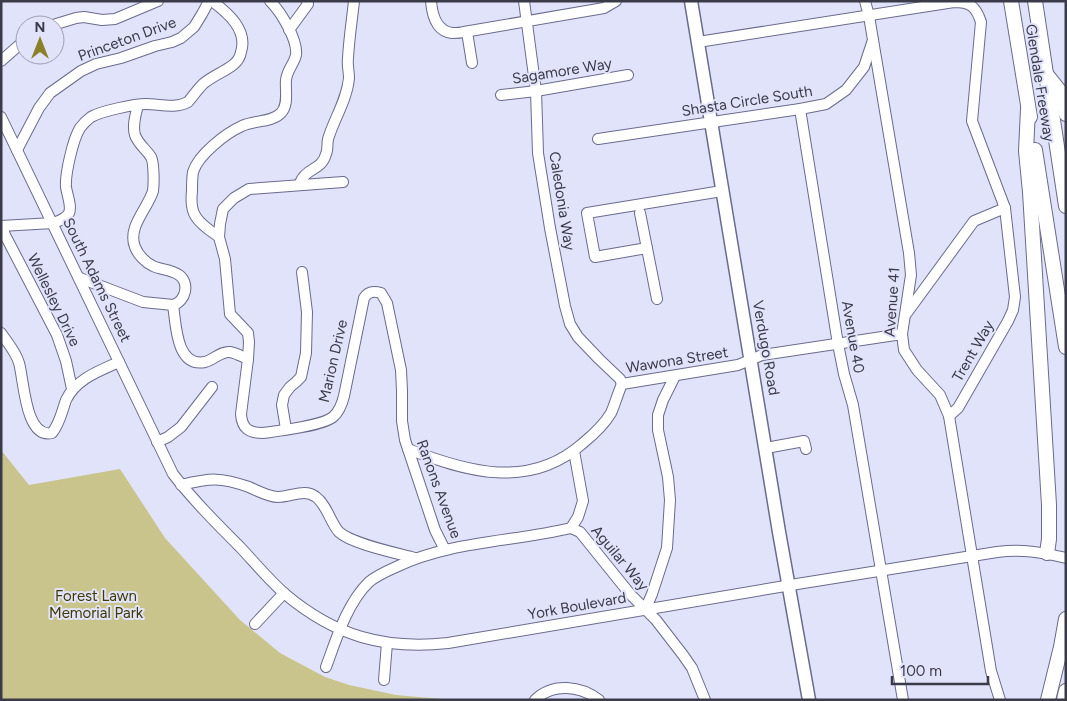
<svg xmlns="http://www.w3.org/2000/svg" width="1067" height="701" font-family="Figtree,sans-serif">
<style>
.green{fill:#c9c48b}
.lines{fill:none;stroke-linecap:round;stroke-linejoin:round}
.minor-casing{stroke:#6a6b8d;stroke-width:12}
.major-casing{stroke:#6a6b8d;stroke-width:15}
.highway-casing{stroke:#6a6b8d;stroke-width:16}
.minor{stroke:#fff;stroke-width:10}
.major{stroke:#fff;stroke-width:12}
.highway{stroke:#fff;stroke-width:14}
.labels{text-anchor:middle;stroke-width:4;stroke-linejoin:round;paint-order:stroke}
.street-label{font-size:15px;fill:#3a3a49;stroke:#e1e3fa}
.park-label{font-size:15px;fill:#3f3900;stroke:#e1e3fa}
</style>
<rect width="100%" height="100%" fill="#e1e3fa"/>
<!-- green -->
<polygon class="green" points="1,450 29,485 120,469 165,538 240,620 280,653 325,677 349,685 396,695 453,700 1,700"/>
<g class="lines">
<defs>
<g id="minor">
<path d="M431 1C432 14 436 31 452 33 456 33 460 33 464 32L604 8 616 1"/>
<polyline points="524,1 536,91 538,153 550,228 565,306 570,324 578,337 599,359 620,379 622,384"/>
<polyline points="53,25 76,18 84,17 102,20 115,19 158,1"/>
<polyline points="289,30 308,4 307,1"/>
<polyline points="467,32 472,63"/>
<polyline points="873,40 909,253 911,275 902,334 904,350 917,370 940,395 949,416 991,671 1000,700"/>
<path d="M698 42 954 2C971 2 976 7 981 22L972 121 1005 208 1015 297 1013 310 1008 321 958 408 949 416"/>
<polyline points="1,61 25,40"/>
<polyline points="501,95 536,91 628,75"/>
<path d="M138 105C136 114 132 125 135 135 138 144 146 149 151 157 154 162 154 184 153 191 148 208 127 227 135 247 138 255 146 263 153 266 161 270 171 269 179 275 190 283 186 301 173 305"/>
<polyline points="800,109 838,344 844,374 853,405 903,700"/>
<path d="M1 117 173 474C194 501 217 524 240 547 255 563 269 580 285 594 335 636 384 650 448 643L797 584 997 552C1022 549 1041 552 1066 558"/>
<polyline points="598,139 800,109 826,104 846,90 864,67 873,40 869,16 865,1"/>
<polyline points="17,150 39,108 50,93 81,71 96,64 121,58 155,46 172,42 181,38 194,27 202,14 209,1"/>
<path d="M343 182 249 189 234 198 223 209 220 224 219 237 225 259 230 314 248 333 249 342 248 359 241 414C242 428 248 433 263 433 278 431 322 426 333 417 339 412 342 404 344 396L364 298C368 291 374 291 381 293L387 303 401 370 402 391V421L405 440 435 530 445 550"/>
<path d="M299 185C306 166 321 172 326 154 328 150 327 144 328 139 334 119 347 100 349 78 349 71 347 65 348 58 349 39 352 20 354 1"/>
<polyline points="640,213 657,299"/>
<path d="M1 226 53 223C59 221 66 219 69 213 72 206 67 195 66 187 65 174 73 139 80 128 83 124 87 120 91 117 101 111 135 104 146 104 160 104 175 109 188 102 193 96 198 89 203 84 212 76 224 72 233 65 238 61 240 58 241 52 248 30 228 13 212 1"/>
<polyline points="2,226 5,235 57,335 66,361 72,389"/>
<path d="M219 237C211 231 202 226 196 217 191 210 191 200 192 191 192 185 192 178 193 172 198 155 226 133 242 126 254 120 271 123 281 113 289 105 285 90 286 80 287 70 294 64 296 55 298 40 281 12 270 1"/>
<polyline points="647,248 595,257 587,213 722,191"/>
<path d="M80 278 143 302 173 305C176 324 176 368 205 362 213 360 221 351 230 352 236 353 243 357 248 359"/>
<polyline points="906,314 974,221 1005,208"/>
<path d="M1 333C7 342 16 352 19 363 24 380 25 439 52 433 60 423 62 411 66 400 76 379 99 371 119 362"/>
<polyline points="286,429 282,405 284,395 290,387 296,382 301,377 306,353 307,312 302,272"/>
<polyline points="157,442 168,437 181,427 212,387"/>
<polyline points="766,448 804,441 806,449"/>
<path d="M408 449C467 472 529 490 582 444 593 435 604 425 611 413 615 404 618 393 622 384L738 365 762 355 902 334"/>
<path d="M181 485C211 478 220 477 249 487 258 491 269 497 278 497 291 497 305 488 316 497 327 505 330 522 339 532 352 544 397 553 415 558"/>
<polyline points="571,528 580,532 630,594 656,620 683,655 692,668 705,700"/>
<polyline points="645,610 652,594 667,548 670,500 668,477 658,430 658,415 663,400 675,376"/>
<polyline points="255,624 284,593"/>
<path d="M326 667C336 640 347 603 369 582 376 576 387 571 396 567 450 541 513 542 571 528L578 517 583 501 574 451"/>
<polyline points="384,680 387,643"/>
<path d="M535 700C553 682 581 686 599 700"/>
</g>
<polyline id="major" points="691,1 779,532 809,700"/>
<g id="highway">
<polyline points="1011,1 1030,117"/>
<polyline points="1035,1 1066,206"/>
<polyline points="1046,74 1062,94 1066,114"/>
<polyline points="1028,109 1026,151 1030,192 1049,505 1049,539 1047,553"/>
<polyline points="1035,150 1066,347"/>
<polyline points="1048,700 1061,647 1066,619"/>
<polyline points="1064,700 1066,691"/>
</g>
</defs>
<!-- minor casing -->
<use href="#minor" class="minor-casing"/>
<!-- major casing -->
<use href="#major" class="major-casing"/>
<!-- highway casing -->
<use href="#highway" class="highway-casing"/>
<!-- minor -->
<use href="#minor" class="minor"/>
<!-- major -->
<use href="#major" class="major"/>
<!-- highway -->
<use href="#highway" class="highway"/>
</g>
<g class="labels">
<!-- street labels -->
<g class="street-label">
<text transform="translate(127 39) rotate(-20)" y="5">Princeton Drive</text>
<text transform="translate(562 71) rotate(-9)" y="5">Sagamore Way</text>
<text transform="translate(1040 83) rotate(81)" y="5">Glendale Freeway</text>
<text transform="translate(747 101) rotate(-9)" y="5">Shasta Circle South</text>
<text transform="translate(562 201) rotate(81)" y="5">Caledonia Way</text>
<text transform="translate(97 280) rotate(64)" y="5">South Adams Street</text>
<text transform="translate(54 300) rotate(64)" y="5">Wellesley Drive</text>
<text transform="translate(892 302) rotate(-86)" y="5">Avenue 41</text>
<text transform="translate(853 337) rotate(80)" y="5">Avenue 40</text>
<text transform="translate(766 348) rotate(80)" y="5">Verdugo Road</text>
<text transform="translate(973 351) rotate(-60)" y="5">Trent Way</text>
<text transform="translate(677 360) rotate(-9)" y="5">Wawona Street</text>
<text transform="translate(333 361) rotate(-77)" y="5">Marion Drive</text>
<text transform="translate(439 489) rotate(70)" y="5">Ranons Avenue</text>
<text transform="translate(620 558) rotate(50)" y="5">Aguilar Way</text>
<text transform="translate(577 606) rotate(-10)" y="5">York Boulevard</text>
</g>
<!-- park labels -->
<g class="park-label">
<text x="96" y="601">Forest Lawn<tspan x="96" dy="17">Memorial Park</tspan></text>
</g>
</g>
<!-- border -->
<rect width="1067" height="701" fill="none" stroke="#3a3a49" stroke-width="5"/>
<!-- north arrow -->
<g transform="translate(40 40)"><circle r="24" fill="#e1e3fa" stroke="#9e9fb3"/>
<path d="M0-4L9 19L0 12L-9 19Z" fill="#898027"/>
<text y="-8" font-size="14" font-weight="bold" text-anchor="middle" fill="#3a3a49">N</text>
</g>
<!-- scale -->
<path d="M892 676v8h96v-8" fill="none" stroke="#3a3a49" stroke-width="2.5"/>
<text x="900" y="676" font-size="15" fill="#3a3a49" stroke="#e1e3fa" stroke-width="4" paint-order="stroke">100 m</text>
</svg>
